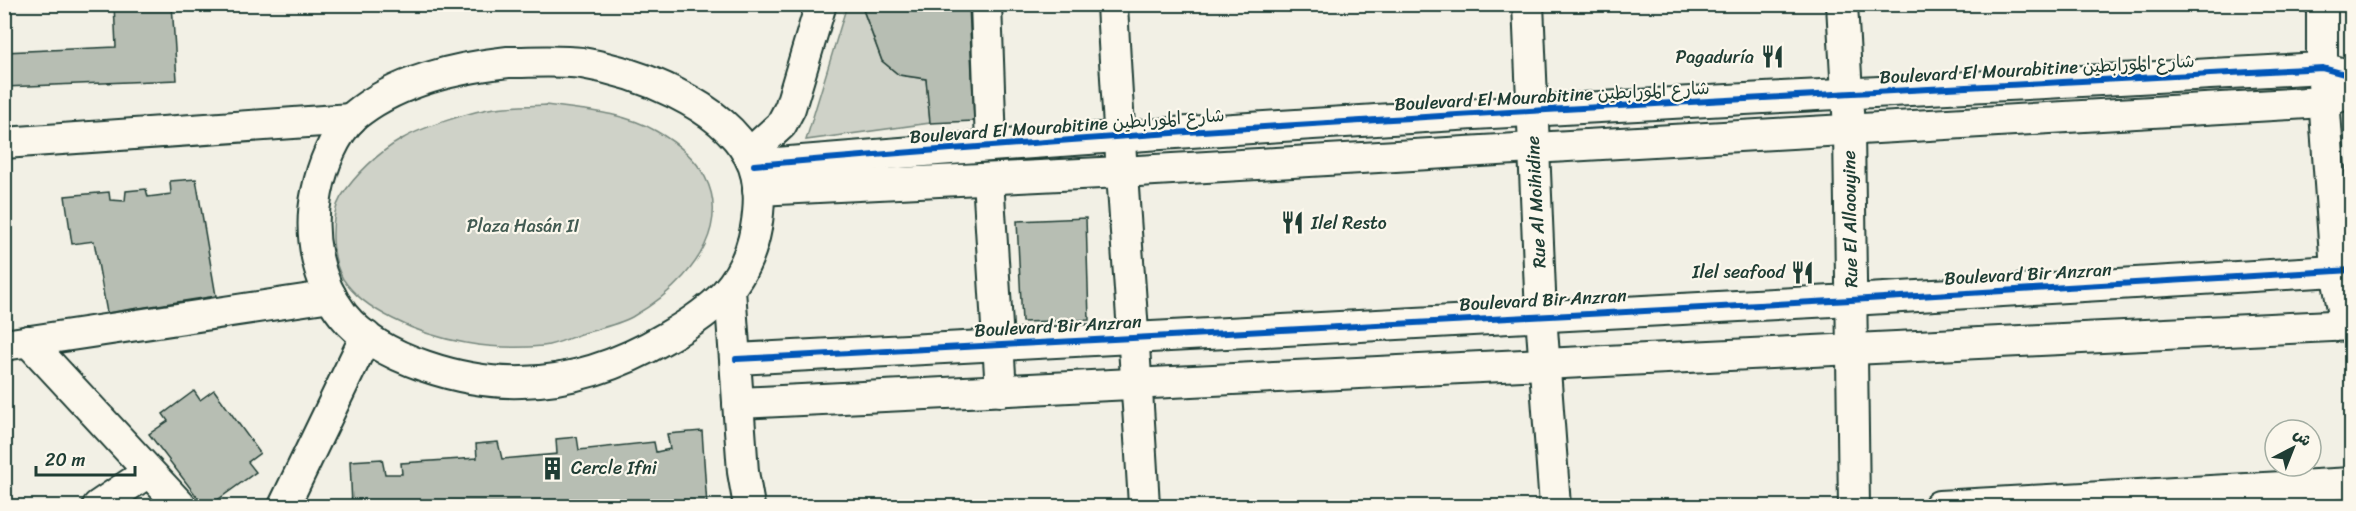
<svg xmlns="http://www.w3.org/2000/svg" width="2356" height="511" font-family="Sriracha,'Playpen Sans Arabic',sans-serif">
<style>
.green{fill:#cfd2c8;stroke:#77887e;stroke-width:1.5}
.building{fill:#b7beb3;stroke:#1f3d34;stroke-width:1.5}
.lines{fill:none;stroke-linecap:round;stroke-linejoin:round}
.minor-casing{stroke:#1f3d34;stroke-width:34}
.minor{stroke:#fbf7ec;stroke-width:30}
.cycleway-casing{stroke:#fbf7ec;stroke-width:10}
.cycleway{stroke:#0057b8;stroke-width:6}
.labels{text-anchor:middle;stroke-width:4.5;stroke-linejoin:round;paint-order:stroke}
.poi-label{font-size:18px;fill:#1f3d34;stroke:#fbf7ec;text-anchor:end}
.street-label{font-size:18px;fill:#1f3d34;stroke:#fbf7ec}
.park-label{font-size:18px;fill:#425b52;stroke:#fbf7ec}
</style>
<rect width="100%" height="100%" fill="#f2f0e5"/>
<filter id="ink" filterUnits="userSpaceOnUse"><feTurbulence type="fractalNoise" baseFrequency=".0167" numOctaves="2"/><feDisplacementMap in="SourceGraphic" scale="12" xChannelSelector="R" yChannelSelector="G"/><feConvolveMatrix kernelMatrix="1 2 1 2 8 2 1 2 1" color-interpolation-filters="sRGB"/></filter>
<g filter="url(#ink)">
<!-- green -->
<g class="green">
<polygon points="847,5 861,5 882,61 899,75 926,79 930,123 806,140"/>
<path d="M546 105C583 110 623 112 656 131 754 186 713 271 632 317 617 325 597 329 581 334 569 338 555 345 543 346 493 351 437 342 393 319 375 310 354 296 343 279 331 259 329 217 341 197 355 175 379 152 402 139 420 128 475 110 496 108 512 106 529 106 546 105Z"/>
</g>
<!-- building -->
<g class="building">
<polygon points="114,4 172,4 177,80 4,87 4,52 116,47"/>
<polygon points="861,4 969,4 974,121 930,123 926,79 899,75 882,61"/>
<polygon points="196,179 216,296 107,313 94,241 72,244 65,196 109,192 110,200 125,201 126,191 146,189 148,197 171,194 170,181"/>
<polygon points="1086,218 1089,320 1022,322 1017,221"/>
<polygon points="214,390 260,453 248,462 256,472 209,506 204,506 149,434 168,421 163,414 194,391 200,400"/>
<polygon points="702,431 707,506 686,506 686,500 614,506 352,506 350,461 382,459 385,474 402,474 401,463 477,458 476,444 498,442 502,459 557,454 556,439 577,437 579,450 654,442 656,452 670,449 667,434"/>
</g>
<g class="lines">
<defs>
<g id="minor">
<polyline points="986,4 991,145"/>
<path d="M1112 4C1120 172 1135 339 1144 506"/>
<polyline points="1528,4 1541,315 1555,506"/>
<polyline points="1842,4 1849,130 1854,506"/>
<polyline points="2322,4 2322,68 2336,270 2346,326"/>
<path d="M508 62C532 62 558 60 582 63 637 72 721 104 749 156 761 177 760 205 756 228 746 284 714 310 667 337 623 363 574 381 522 382 466 384 379 360 343 315 317 282 308 233 317 192 322 167 334 134 354 116 396 81 455 68 508 62Z"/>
<polyline points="4,143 351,119"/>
<polyline points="749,154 781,125 790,108 821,4"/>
<path d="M754 165C1275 120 1799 97 2322 68L2352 76"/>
<polyline points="988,179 1001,391"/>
<polyline points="758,190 1121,172 2324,102 2352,92"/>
<polyline points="730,290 743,472 749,506"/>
<polyline points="28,341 181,506"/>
<polyline points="4,345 331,296"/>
<polyline points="736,359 1851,300 2352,270"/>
<polyline points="738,403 2352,325"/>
<polyline points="98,506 148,472"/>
<polyline points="284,506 366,336"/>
<polyline points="1939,506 2352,483"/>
</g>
</defs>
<!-- minor casing -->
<use href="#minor" class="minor-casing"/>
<!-- minor -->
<use href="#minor" class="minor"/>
<defs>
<g id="cycleway">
<path d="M754 165C1275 120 1799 97 2322 68L2352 76"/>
<polyline points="736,359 1851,300 2352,270"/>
</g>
</defs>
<!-- cycleway casing -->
<use href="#cycleway" class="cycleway-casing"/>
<!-- cycleway -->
<use href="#cycleway" class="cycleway"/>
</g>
</g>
<!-- icons -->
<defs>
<symbol id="restaurant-bare" viewBox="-9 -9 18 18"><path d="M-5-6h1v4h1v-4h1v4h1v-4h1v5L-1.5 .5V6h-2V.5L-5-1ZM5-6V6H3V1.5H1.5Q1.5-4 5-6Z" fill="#1f3d34" stroke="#fbf7ec" stroke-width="2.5" paint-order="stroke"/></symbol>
<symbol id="building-bare" viewBox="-9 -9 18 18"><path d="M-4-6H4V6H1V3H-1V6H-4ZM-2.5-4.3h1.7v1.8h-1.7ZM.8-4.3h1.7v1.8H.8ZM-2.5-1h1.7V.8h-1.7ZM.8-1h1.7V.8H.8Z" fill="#1f3d34" stroke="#fbf7ec" stroke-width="2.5" paint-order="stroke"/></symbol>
</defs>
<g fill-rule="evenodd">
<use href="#restaurant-bare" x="1756" y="40" width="33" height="33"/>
<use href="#restaurant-bare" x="1276" y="206" width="33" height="33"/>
<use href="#restaurant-bare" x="1786" y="256" width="33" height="33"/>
<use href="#building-bare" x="536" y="452" width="33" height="33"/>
</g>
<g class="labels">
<!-- poi labels -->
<g class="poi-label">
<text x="1754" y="63">Pagaduría</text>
<text x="1311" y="229" text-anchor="start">Ilel Resto</text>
<text x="1785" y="278">Ilel seafood</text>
<text x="571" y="474" text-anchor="start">Cercle Ifni</text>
</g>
<!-- street labels -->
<g class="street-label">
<text transform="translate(2037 69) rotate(-3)" y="6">Boulevard El Mourabitine شارع المورابطين</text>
<text transform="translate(1552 96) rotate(-3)" y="6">Boulevard El Mourabitine شارع المورابطين</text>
<text transform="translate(1067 126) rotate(-4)" y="6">Boulevard El Mourabitine شارع المورابطين</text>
<text transform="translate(1536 202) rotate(-93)" y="6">Rue Al Moihidine</text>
<text transform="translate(1850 219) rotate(-91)" y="6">Rue El Allaouyine</text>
<text transform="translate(2028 274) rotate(-3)" y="6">Boulevard Bir Anzran</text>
<text transform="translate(1543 300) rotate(-3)" y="6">Boulevard Bir Anzran</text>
<text transform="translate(1058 326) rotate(-3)" y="6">Boulevard Bir Anzran</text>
</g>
<!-- park labels -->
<g class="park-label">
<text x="523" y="232">Plaza Hasán II</text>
</g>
</g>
<!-- margin -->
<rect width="2356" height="511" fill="none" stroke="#fbf7ec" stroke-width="24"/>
<rect x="12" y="12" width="2332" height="487" fill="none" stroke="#1f3d34" stroke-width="2" filter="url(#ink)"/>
<!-- north arrow -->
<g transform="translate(2293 448) rotate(42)"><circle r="28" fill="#fbf7ec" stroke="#a3ada2" stroke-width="1.5"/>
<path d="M0-4.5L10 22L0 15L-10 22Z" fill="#1f3d34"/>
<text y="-9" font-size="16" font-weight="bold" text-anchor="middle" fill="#1f3d34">ش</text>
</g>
<!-- scale -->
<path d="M36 466v9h99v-9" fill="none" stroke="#1f3d34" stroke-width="3"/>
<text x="45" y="466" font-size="18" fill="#1f3d34" stroke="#fbf7ec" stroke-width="4.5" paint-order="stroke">20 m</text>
</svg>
